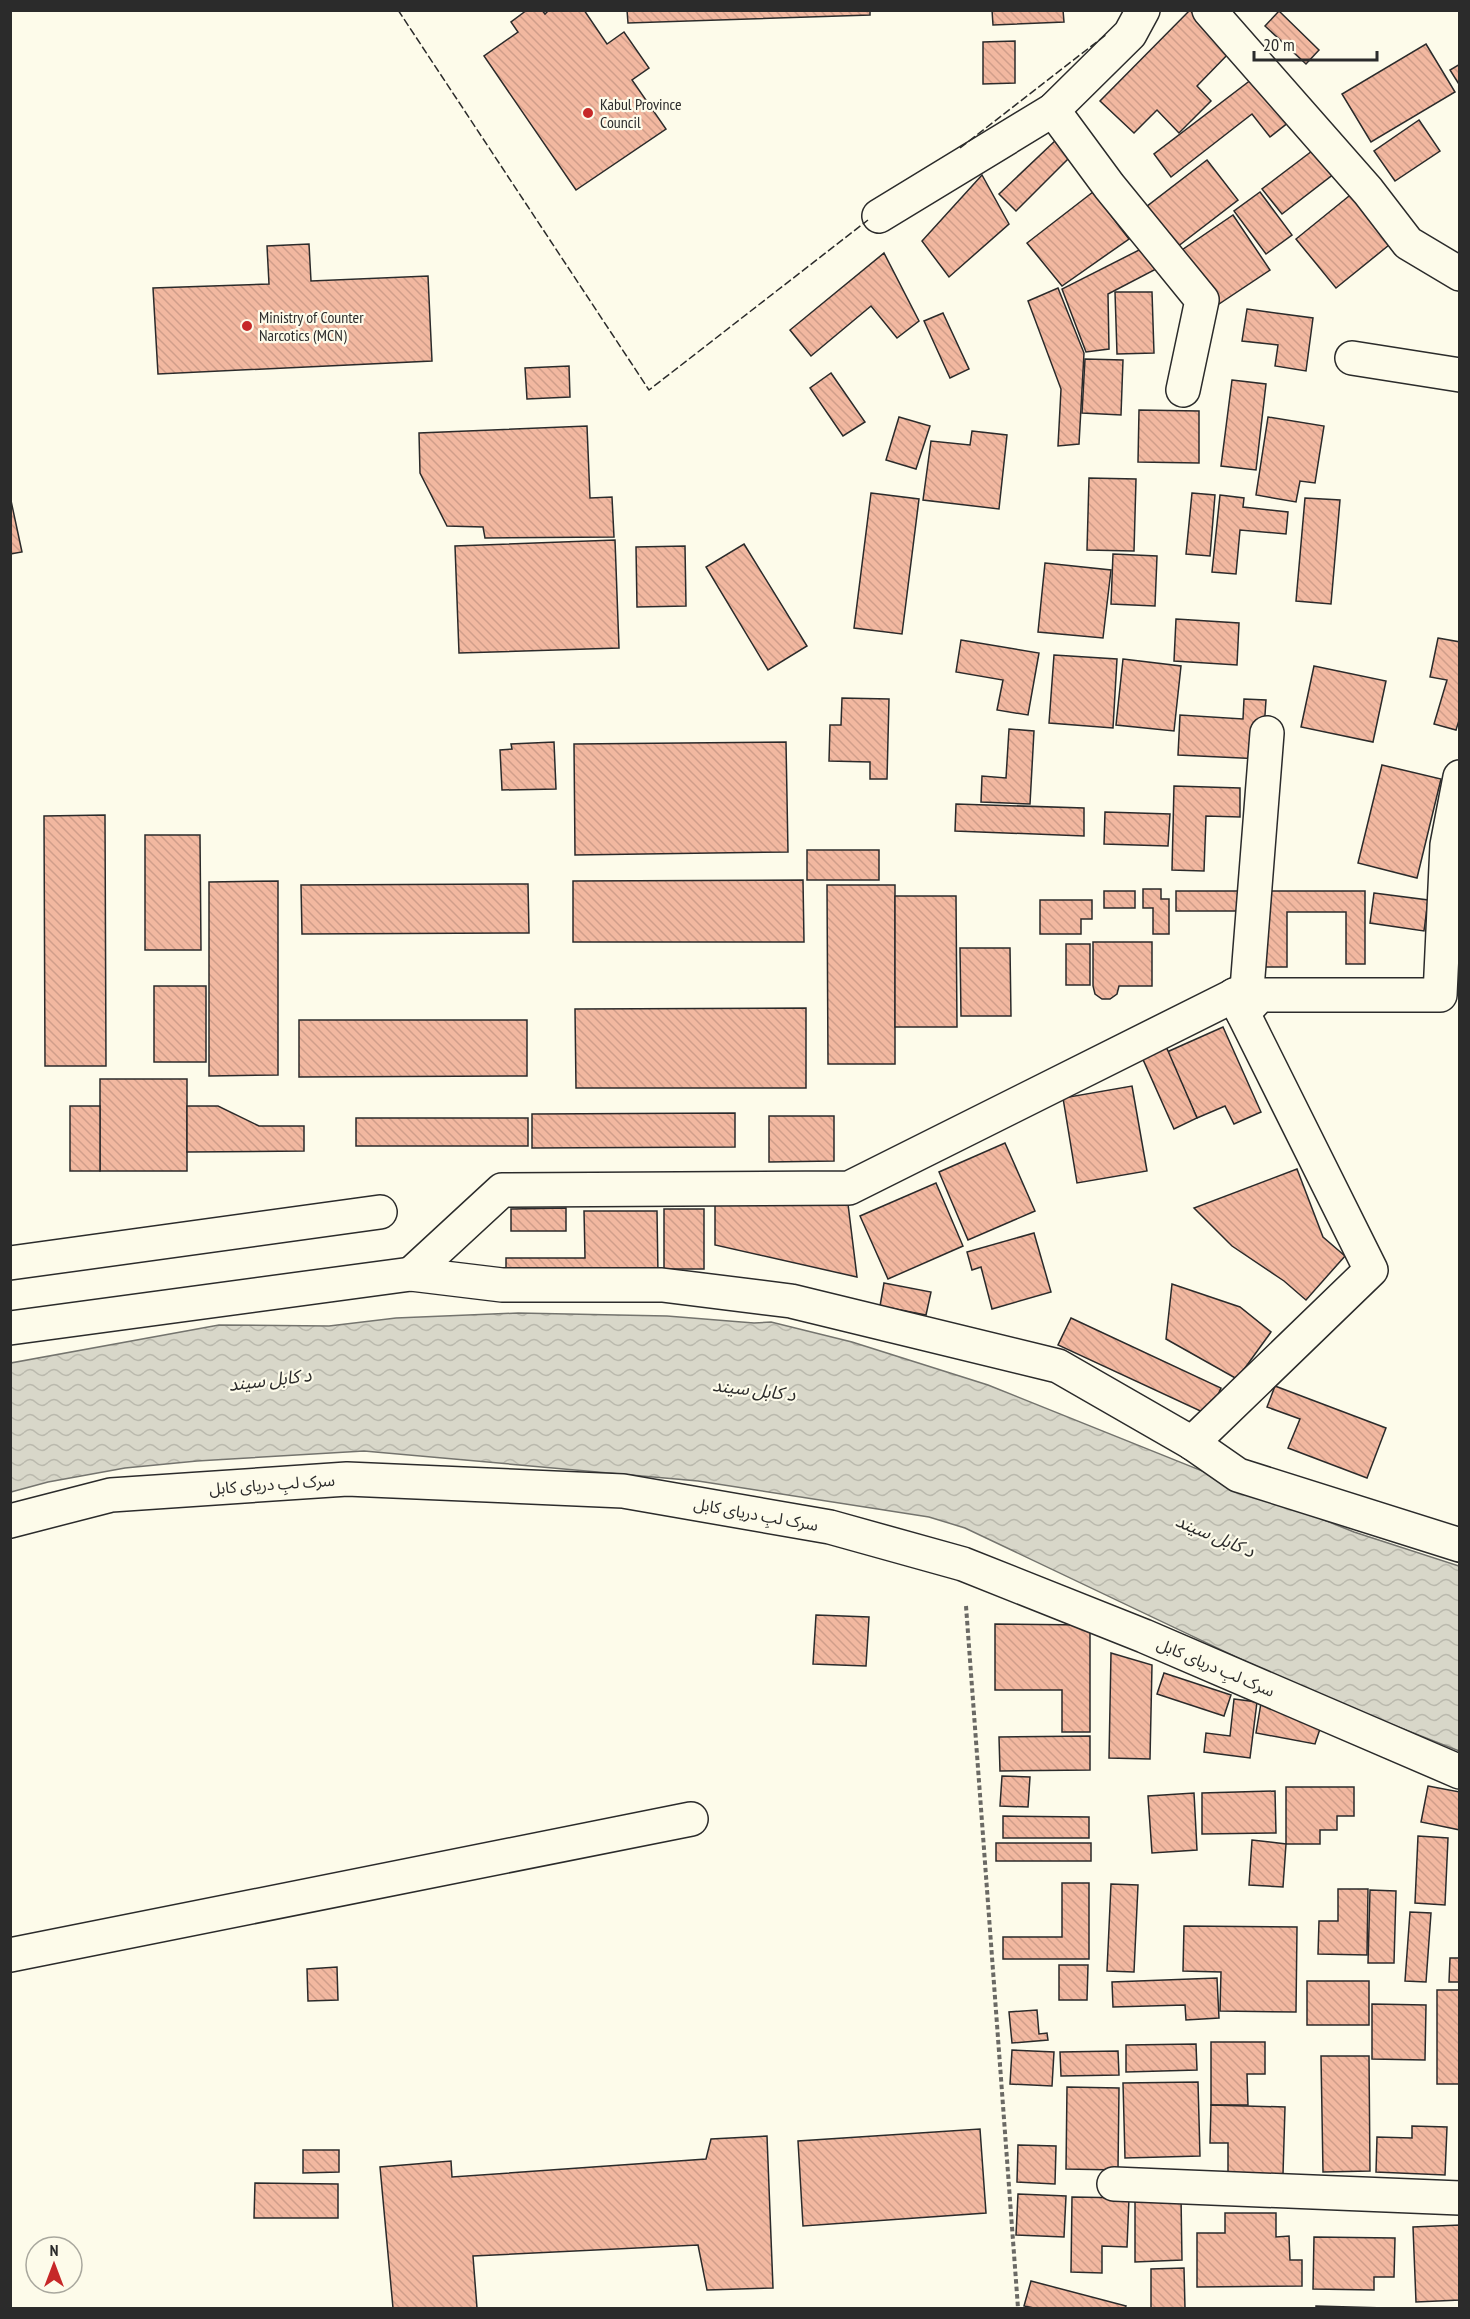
<svg xmlns="http://www.w3.org/2000/svg" width="1470" height="2319" font-family="'PT Sans Narrow','Noto Sans Arabic',sans-serif">
<style>
.water{fill:url(#water-waves);stroke:#74746e;stroke-width:1.5}
.building{fill:url(#building-back-hatch);stroke:#2b2b2b;stroke-width:1.5}
.lines{fill:none;stroke-linecap:round;stroke-linejoin:round}
.minor-casing{stroke:#2b2b2b;stroke-width:36}
.path{stroke:#6a6964;stroke-width:4;stroke-dasharray:4.5 3;stroke-linecap:butt}
.minor{stroke:#fdfbea;stroke-width:33}
.fence{stroke:#2b2b2b;stroke-width:1.5;stroke-dasharray:8 3;stroke-linecap:butt}
.poi-dot{fill:#c62828;stroke:#fdfbea;stroke-width:2}
.labels{text-anchor:middle;stroke-width:4.5;stroke-linejoin:round;paint-order:stroke}
.poi-label{font-size:16px;fill:#2b2b2b;stroke:#fdfbea;text-anchor:start}
.street-label{font-size:16px;fill:#2b2b2b;stroke:#fdfbea}
.water-label{font-size:18px;font-style:italic;fill:#2b2b2b;stroke:#fdfbea}
</style>
<defs>
<pattern id="water-waves" width="16" height="10" patternUnits="userSpaceOnUse" patternTransform="scale(1.5)"><rect width="16" height="10" fill="#d8d7c9"/><path d="M0 5q4-4 8 0t8 0" fill="none" stroke="#bab9ad"/></pattern>
<pattern id="building-back-hatch" width="6" height="6" patternUnits="userSpaceOnUse" patternTransform="scale(1.5)"><rect width="6" height="6" fill="#f2b8a0"/><path d="M-1 5l2 2M0 0l6 6M5-1l2 2" fill="none" stroke="#d09e8a"/></pattern>
</defs>
<rect width="100%" height="100%" fill="#fdfbea"/>
<!-- water -->
<polygon class="water" points="518,1313 667,1316 754,1323 771,1322 852,1342 988,1385 1354,1532 1459,1566 1459,1751 1312,1693 965,1528 929,1517 698,1481 364,1451 197,1461 125,1468 48,1482 11,1492 11,1363 219,1325 329,1326 396,1318"/>
<!-- building -->
<g class="building">
<polygon points="527,10 542,10 545,14 549,10 584,10 607,44 624,32 649,68 632,80 666,129 576,190 484,56 518,32 511,22"/>
<polygon points="627,10 870,10 870,15 628,23"/>
<polygon points="992,10 1063,10 1064,22 993,25"/>
<polygon points="1190,10 1231,51 1197,86 1211,101 1179,133 1157,110 1134,133 1100,101"/>
<polygon points="1279,11 1319,50 1306,64 1265,26"/>
<polygon points="1015,41 1015,83 983,84 983,42"/>
<polygon points="1426,44 1455,92 1371,142 1342,94"/>
<polygon points="1460,64 1460,86 1450,70"/>
<polygon points="1260,73 1294,118 1270,137 1252,114 1171,177 1154,154"/>
<polygon points="1419,120 1440,151 1395,181 1374,151"/>
<polygon points="1057,139 1072,155 1016,211 999,194"/>
<polygon points="1316,148 1335,173 1282,214 1262,189"/>
<polygon points="1207,160 1238,200 1177,247 1146,207"/>
<polygon points="982,175 1009,224 949,277 922,241"/>
<polygon points="1093,192 1129,239 1062,286 1027,243"/>
<polygon points="1260,192 1292,235 1266,254 1234,211"/>
<polygon points="1354,192 1394,241 1336,288 1296,239"/>
<polygon points="1233,215 1270,270 1216,306 1179,252"/>
<polygon points="309,244 311,281 428,276 432,361 158,374 153,288 269,284 267,246"/>
<polygon points="1149,245 1160,267 1108,294 1109,349 1086,352 1062,289"/>
<polygon points="884,253 919,321 897,338 871,306 811,356 790,330"/>
<polygon points="1058,288 1084,353 1079,444 1058,446 1061,389 1028,301"/>
<polygon points="1115,292 1152,292 1154,353 1117,354"/>
<polygon points="1247,309 1313,318 1306,371 1275,366 1278,345 1242,341"/>
<polygon points="943,313 969,369 950,378 924,321"/>
<polygon points="1085,359 1123,360 1121,415 1082,413"/>
<polygon points="569,366 570,397 527,399 525,368"/>
<polygon points="831,373 865,422 843,436 810,388"/>
<polygon points="1232,380 1266,384 1256,470 1221,466"/>
<polygon points="1139,410 1199,411 1199,463 1138,462"/>
<polygon points="899,417 930,426 916,469 886,460"/>
<polygon points="1268,417 1324,426 1315,483 1300,481 1296,502 1256,495"/>
<polygon points="587,426 590,498 612,497 614,537 485,538 483,527 447,526 420,473 419,433"/>
<polygon points="972,431 1007,435 999,509 923,500 931,441 970,445"/>
<polygon points="1089,478 1136,479 1134,551 1087,550"/>
<polygon points="871,493 919,499 902,634 854,628"/>
<polygon points="1192,493 1215,495 1210,556 1186,554"/>
<polygon points="1220,495 1244,498 1243,507 1288,512 1286,534 1240,530 1236,574 1212,572"/>
<polygon points="10,496 22,552 10,554"/>
<polygon points="1305,498 1340,500 1331,604 1296,601"/>
<polygon points="615,540 619,648 459,653 455,546"/>
<polygon points="744,544 807,646 768,670 706,567"/>
<polygon points="685,546 686,606 637,607 636,547"/>
<polygon points="1113,554 1157,556 1155,606 1111,604"/>
<polygon points="1045,563 1111,570 1103,638 1038,632"/>
<polygon points="1176,619 1239,623 1237,665 1174,661"/>
<polygon points="1438,638 1460,642 1460,717 1456,730 1434,724 1447,680 1430,677"/>
<polygon points="961,640 1039,653 1028,715 997,710 1003,680 956,672"/>
<polygon points="1054,655 1117,659 1113,728 1049,723"/>
<polygon points="1123,659 1181,666 1174,731 1116,725"/>
<polygon points="1314,666 1386,681 1373,742 1301,727"/>
<polygon points="842,698 889,699 887,779 870,779 870,762 829,761 830,725 841,725"/>
<polygon points="1244,699 1266,700 1262,759 1178,755 1180,715 1243,719"/>
<polygon points="1009,729 1034,731 1030,804 981,802 982,776 1006,778"/>
<polygon points="554,742 556,789 502,790 500,750 512,749 511,744"/>
<polygon points="786,742 788,852 575,855 574,744"/>
<polygon points="1382,765 1441,779 1417,878 1358,863"/>
<polygon points="1174,786 1240,788 1240,817 1206,816 1204,871 1172,870"/>
<polygon points="956,804 1084,808 1084,836 955,831"/>
<polygon points="1105,812 1170,814 1168,846 1104,844"/>
<polygon points="105,815 106,1066 45,1066 44,816"/>
<polygon points="145,835 200,835 201,950 145,950"/>
<rect x="807" y="850" width="72" height="30"/>
<polygon points="803,880 804,942 573,942 573,881"/>
<polygon points="278,881 278,1075 209,1076 209,882"/>
<polygon points="528,884 529,933 302,934 301,885"/>
<polygon points="827,885 895,885 895,1064 828,1064"/>
<polygon points="1143,889 1161,889 1161,899 1169,899 1169,934 1153,934 1153,908 1143,908"/>
<rect x="1104" y="891" width="31" height="17"/>
<rect x="1176" y="891" width="68" height="20"/>
<polygon points="1259,891 1365,891 1365,964 1346,964 1346,912 1287,912 1287,967 1259,967"/>
<polygon points="1374,893 1428,900 1424,931 1370,923"/>
<polygon points="895,896 956,896 957,1027 895,1027"/>
<polygon points="1040,900 1092,900 1092,919 1081,919 1081,934 1040,934"/>
<polygon points="1093,942 1152,942 1152,986 1119,986 1117,994 1110,999 1102,999 1095,994 1093,986"/>
<rect x="1066" y="944" width="24" height="41"/>
<polygon points="960,948 1010,948 1011,1016 961,1016"/>
<rect x="154" y="986" width="52" height="76"/>
<polygon points="806,1008 806,1088 576,1088 575,1009"/>
<polygon points="299,1020 527,1020 527,1076 299,1077"/>
<polygon points="1223,1027 1261,1112 1234,1124 1225,1106 1197,1118 1167,1052"/>
<polygon points="1165,1044 1197,1118 1174,1129 1141,1055"/>
<rect x="100" y="1079" width="87" height="92"/>
<polygon points="1132,1086 1147,1171 1077,1183 1063,1098"/>
<rect x="70" y="1106" width="30" height="65"/>
<polygon points="187,1106 218,1106 259,1126 304,1126 304,1151 187,1152"/>
<polygon points="735,1113 735,1147 532,1148 532,1114"/>
<polygon points="769,1116 834,1116 834,1161 769,1162"/>
<rect x="356" y="1118" width="172" height="28"/>
<polygon points="1005,1143 1035,1211 968,1240 939,1172"/>
<polygon points="1297,1169 1323,1237 1345,1256 1306,1300 1284,1281 1232,1246 1194,1208"/>
<polygon points="936,1183 963,1246 888,1279 860,1216"/>
<polygon points="715,1203 848,1204 857,1277 715,1245"/>
<polygon points="566,1208 566,1231 511,1231 511,1209"/>
<rect x="664" y="1209" width="40" height="60"/>
<polygon points="584,1211 657,1211 658,1274 506,1274 506,1258 585,1258"/>
<polygon points="1034,1233 1051,1292 992,1309 981,1267 972,1270 967,1252"/>
<polygon points="884,1283 931,1292 926,1315 880,1306"/>
<polygon points="1172,1284 1240,1307 1271,1332 1237,1379 1166,1339"/>
<polygon points="1071,1318 1221,1388 1209,1415 1058,1345"/>
<polygon points="1275,1386 1386,1428 1367,1478 1288,1448 1300,1419 1267,1407"/>
<polygon points="816,1615 869,1617 866,1666 813,1664"/>
<polygon points="995,1624 1090,1625 1090,1732 1062,1732 1062,1690 995,1690"/>
<polygon points="1111,1653 1152,1665 1150,1759 1109,1758"/>
<polygon points="1164,1673 1231,1695 1224,1716 1157,1694"/>
<polygon points="1234,1699 1257,1702 1250,1758 1204,1752 1206,1733 1230,1736"/>
<polygon points="1261,1703 1322,1723 1315,1744 1256,1733"/>
<polygon points="1090,1736 1090,1770 1000,1771 999,1737"/>
<polygon points="1002,1776 1030,1777 1028,1807 1000,1806"/>
<polygon points="1428,1786 1460,1792 1460,1830 1421,1822"/>
<polygon points="1286,1787 1354,1787 1354,1816 1337,1816 1337,1830 1320,1830 1320,1844 1286,1844"/>
<polygon points="1275,1791 1276,1833 1202,1834 1202,1793"/>
<polygon points="1194,1793 1197,1850 1152,1853 1148,1796"/>
<polygon points="1003,1816 1089,1817 1089,1838 1003,1838"/>
<polygon points="1418,1836 1448,1838 1445,1905 1415,1903"/>
<polygon points="1252,1840 1286,1844 1283,1887 1249,1885"/>
<rect x="996" y="1843" width="95" height="18"/>
<polygon points="1062,1883 1089,1883 1089,1959 1003,1959 1003,1937 1062,1937"/>
<polygon points="1111,1884 1138,1885 1134,1972 1107,1971"/>
<polygon points="1338,1889 1368,1889 1367,1955 1318,1954 1319,1921 1338,1921"/>
<polygon points="1370,1890 1396,1891 1394,1963 1368,1963"/>
<polygon points="1410,1912 1431,1913 1426,1982 1405,1981"/>
<polygon points="1184,1926 1297,1927 1296,2012 1220,2011 1221,1972 1183,1971"/>
<polygon points="1450,1958 1460,1958 1460,1982 1449,1982"/>
<polygon points="1059,1965 1088,1965 1087,2000 1059,2000"/>
<polygon points="337,1967 338,2000 308,2001 307,1969"/>
<polygon points="1217,1978 1219,2018 1186,2020 1185,2005 1113,2007 1112,1982"/>
<rect x="1307" y="1981" width="62" height="44"/>
<rect x="1437" y="1990" width="23" height="94"/>
<polygon points="1372,2004 1426,2005 1425,2060 1372,2059"/>
<polygon points="1037,2010 1039,2034 1047,2033 1048,2040 1012,2043 1009,2012"/>
<polygon points="1211,2042 1265,2042 1265,2074 1247,2074 1248,2105 1211,2105"/>
<polygon points="1196,2044 1197,2070 1126,2072 1126,2045"/>
<polygon points="1012,2050 1054,2052 1052,2086 1010,2084"/>
<polygon points="1118,2051 1119,2075 1061,2076 1060,2052"/>
<polygon points="1321,2056 1369,2056 1370,2171 1323,2172"/>
<polygon points="1198,2082 1200,2156 1125,2158 1123,2083"/>
<polygon points="1067,2087 1119,2088 1118,2170 1066,2169"/>
<polygon points="1211,2105 1285,2107 1283,2174 1228,2173 1228,2143 1210,2143"/>
<polygon points="1412,2126 1447,2127 1445,2175 1376,2172 1377,2137 1412,2138"/>
<polygon points="980,2129 986,2213 803,2226 798,2141"/>
<polygon points="767,2136 773,2288 707,2290 698,2245 473,2256 477,2308 393,2308 380,2167 451,2161 452,2177 706,2159 711,2139"/>
<polygon points="1018,2145 1056,2146 1055,2184 1017,2182"/>
<polygon points="303,2150 339,2150 339,2172 303,2173"/>
<polygon points="255,2183 338,2184 338,2218 254,2218"/>
<polygon points="1018,2194 1066,2196 1064,2237 1016,2235"/>
<polygon points="1181,2196 1182,2260 1135,2262 1135,2197"/>
<polygon points="1072,2197 1129,2198 1127,2247 1102,2246 1102,2273 1071,2272"/>
<polygon points="1225,2213 1276,2213 1276,2237 1289,2236 1290,2260 1302,2260 1302,2286 1197,2287 1197,2233 1225,2233"/>
<polygon points="1460,2225 1460,2300 1416,2302 1413,2227"/>
<polygon points="1314,2237 1395,2238 1394,2277 1374,2277 1374,2290 1313,2289"/>
<polygon points="1184,2268 1185,2308 1151,2308 1151,2269"/>
<polygon points="1031,2281 1126,2306 1125,2308 1034,2308 1024,2306"/>
<polygon points="1316,2306 1386,2308 1316,2308"/>
</g>
<g class="lines">
<defs>
<g id="minor">
<polyline points="1209,10 1368,191 1408,243 1460,274"/>
<polyline points="1053,110 1109,186 1202,300 1183,390"/>
<polyline points="879,216 1053,110 1130,34 1143,10"/>
<polyline points="1352,358 1460,375"/>
<polyline points="1243,1013 1260,995 1440,995 1447,845 1460,777"/>
<polyline points="10,1263 380,1212"/>
<polyline points="411,1274 502,1190 849,1188 1247,989 1267,733"/>
<polyline points="10,1328 411,1274 502,1285 662,1285 791,1301 1058,1366 1192,1443 1238,1475 1460,1545"/>
<polyline points="1192,1443 1371,1270 1234,995"/>
<polyline points="10,1521 111,1495 347,1479 623,1491 830,1527 963,1564 1144,1636 1460,1772"/>
<polyline points="10,1955 691,1819"/>
<polyline points="1114,2184 1460,2198"/>
</g>
</defs>
<!-- minor casing -->
<use href="#minor" class="minor-casing"/>
<!-- path -->
<polyline class="path" points="966,1606 1018,2308"/>
<!-- minor -->
<use href="#minor" class="minor"/>
<!-- fence -->
<g class="fence">
<polyline points="398,10 649,390 868,220"/>
<polyline points="960,148 1107,34"/>
</g>
</g>
<!-- markers -->
<g class="poi-dot">
<circle cx="588" cy="113" r="6"/>
<circle cx="247" cy="326" r="6"/>
</g>
<g class="labels">
<!-- poi labels -->
<g class="poi-label">
<text x="600" y="110">Kabul Province<tspan x="600" dy="18">Council</tspan></text>
<text x="259" y="323">Ministry of Counter<tspan x="259" dy="18">Narcotics (MCN)</tspan></text>
</g>
<!-- street labels -->
<g class="street-label">
<text transform="translate(272 1484) rotate(-4)" y="6">سرک لبِ دریای کابل</text>
<text transform="translate(756 1514) rotate(10)" y="6">سرک لبِ دریای کابل</text>
<text transform="translate(1216 1667) rotate(23)" y="6">سرک لبِ دریای کابل</text>
</g>
<!-- water labels -->
<g class="water-label">
<text transform="translate(270 1380) rotate(-7)" y="6">د کابل سيند</text>
<text transform="translate(754 1390) rotate(7)" y="6">د کابل سيند</text>
<text transform="translate(1215 1536) rotate(23)" y="6">د کابل سيند</text>
</g>
</g>
<!-- border -->
<rect width="1470" height="2319" fill="none" stroke="#2b2b2b" stroke-width="24"/>
<!-- north arrow -->
<g transform="translate(54 2265)"><circle r="28" fill="#fdfbea" stroke="#a9a89e" stroke-width="1.5"/>
<path d="M0-4.5L10 22L0 15L-10 22Z" fill="#c62828"/>
<text y="-9" font-size="16" font-weight="bold" text-anchor="middle" fill="#2b2b2b">N</text>
</g>
<!-- scale -->
<path d="M1254 51v9h123v-9" fill="none" stroke="#2b2b2b" stroke-width="3"/>
<text x="1263" y="51" font-size="18" fill="#2b2b2b" stroke="#fdfbea" stroke-width="4.5" paint-order="stroke">20 m</text>
</svg>
